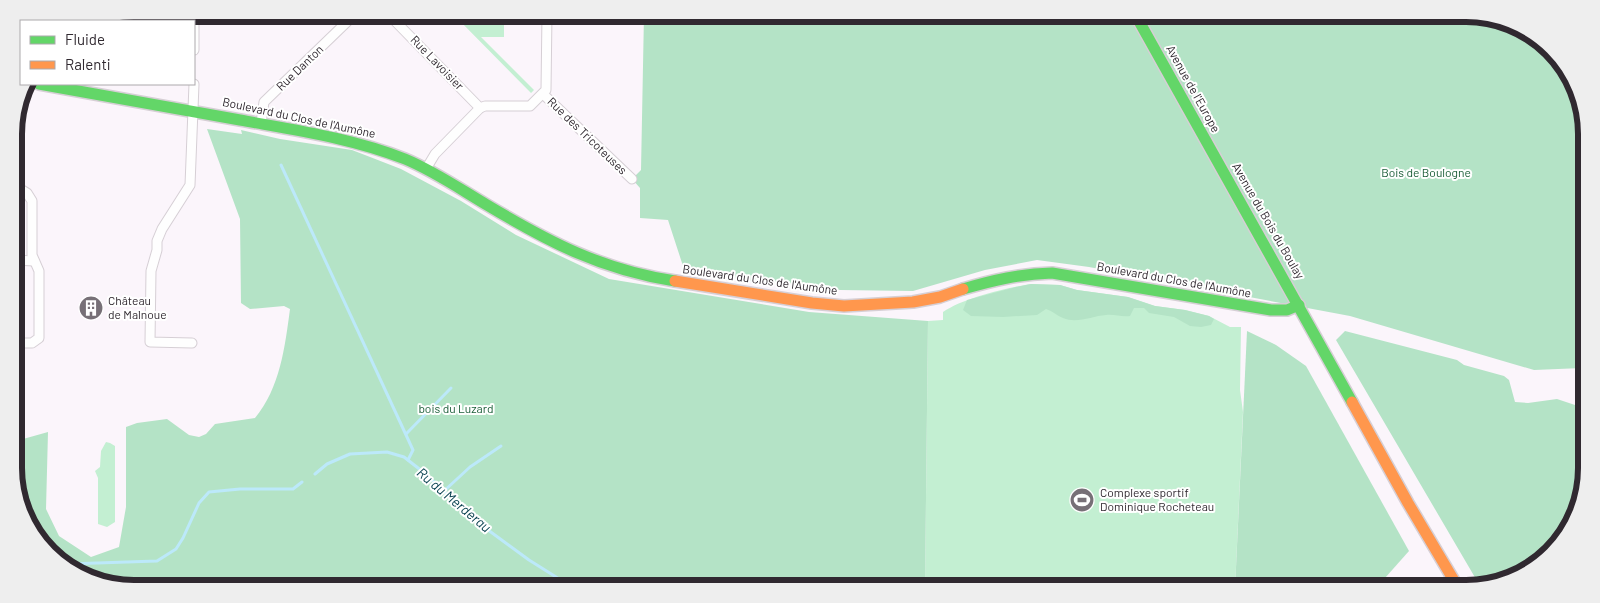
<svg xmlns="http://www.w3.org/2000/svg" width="1600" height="603" font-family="Barlow,sans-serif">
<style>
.green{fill:#c3efd2}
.forest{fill:#b4e3c6}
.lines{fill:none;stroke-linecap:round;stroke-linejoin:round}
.stream{stroke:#bce9fa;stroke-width:3}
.street-casing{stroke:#d6cfd5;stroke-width:11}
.fast-casing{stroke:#d6cfd5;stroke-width:14}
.slow-casing{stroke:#d6cfd5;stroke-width:14}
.street{stroke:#fefefe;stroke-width:9}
.fast{stroke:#63d668;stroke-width:11}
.slow{stroke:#ff974d;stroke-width:11}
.labels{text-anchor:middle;stroke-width:4;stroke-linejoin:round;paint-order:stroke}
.street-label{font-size:12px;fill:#302930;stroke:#fff}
.park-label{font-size:12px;fill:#195c36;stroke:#fff}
.poi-label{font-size:12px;fill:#302930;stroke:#fff;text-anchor:start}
.water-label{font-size:14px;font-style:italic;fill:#003b4a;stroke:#fff}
.rim{fill:none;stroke:#302930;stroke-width:6}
</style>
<rect width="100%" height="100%" fill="#fbf5fb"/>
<!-- green -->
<g class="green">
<polygon points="134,14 153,14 153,21 96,21"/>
<polygon points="453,14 504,14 504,37 481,37 534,90 531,93"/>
<path d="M1031 284 1060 285 1077 290 1128 297 1155 306 1185 310 1209 316 1230 327H1241L1240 390 1243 412 1235 589H925L928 321 943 320V312C964 298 1006 288 1031 284Z"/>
<polygon points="106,442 110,443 115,446 115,522 107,527 98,524 98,478 95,471 100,467 101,451"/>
</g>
<!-- forest -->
<g class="forest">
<polygon points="644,14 1466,14 1505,20 1561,61 1585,118 1582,368 1534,370 1350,316 1089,267 1037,260 985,270 913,291 840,290 799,284 741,280 683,266 668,220 640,218 640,188 632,179 641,170"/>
<path d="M207 129 242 134 241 130 280 139 352 150 401 169 461 201 516 235 609 279 809 312 928 321 925 589H134L95 583 43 548 16 492V441L48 432 46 509 59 536 91 557 119 547 126 507V427L137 423 167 419 189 435 199 437 206 434 215 424 255 418C280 388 285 347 290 309L284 306 250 309 241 303 240 219Z"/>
<path d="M1031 284 1060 285 1077 290 1128 297 1155 306 1185 310 1209 316 1214 319 1211 325 1201 327 1190 326 1174 317 1149 313 1144 308H1134L1130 316C1121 317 1114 314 1106 315 1092 316 1077 324 1063 318 1057 316 1053 311 1046 309L1037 315 1003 317 971 316 963 310 967 300 1016 287Z"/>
<polygon points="1247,331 1276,345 1306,366 1409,551 1377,587 1367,589 1235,589"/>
<polygon points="1345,331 1457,360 1464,365 1504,376 1509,380 1515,402 1528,403 1557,399 1581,407 1580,508 1539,565 1480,586 1336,340"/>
</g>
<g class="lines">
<!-- stream -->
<g class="stream">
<polyline points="281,165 413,450 408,460"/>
<polyline points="406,434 451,388"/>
<polyline points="315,474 327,464 350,454 387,452 404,457 427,475 469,516 529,560 564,582 587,589"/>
<polyline points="444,491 470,467 501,446"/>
<polyline points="67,564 157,561 176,549 183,538 199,503 209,492 240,489 293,489 302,482"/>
</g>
<defs>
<g id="street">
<polyline points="351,14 351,18 393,19 393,14"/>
<polyline points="393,19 480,108"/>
<polyline points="194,50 194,14"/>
<polyline points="543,94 632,179"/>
<polyline points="261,123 264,102 351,18"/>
<polyline points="426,169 435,154 480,108 485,106 530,106 546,90 547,14"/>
<polyline points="14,185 27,193 32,201 32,255 39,271 39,338 32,343 15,343"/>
<polyline points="15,260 34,261"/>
<polyline points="192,343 150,342 151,271 157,250 157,241 162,229 190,185 194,84"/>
</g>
<g id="fast">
<polyline points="1135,14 1352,402"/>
<path d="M39 84C106 96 173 108 240 120 295 130 352 138 405 159 434 171 460 189 487 205 549 242 602 270 675 281"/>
<path d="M963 289C994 280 1020 274 1052 273L1271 310H1287L1299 305"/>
</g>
<g id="slow">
<polyline points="675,281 812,303 844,306 913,302 940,297 963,289"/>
<polyline points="1352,402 1408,503 1459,589"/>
</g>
</defs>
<!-- street casing -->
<use href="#street" class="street-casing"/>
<!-- fast casing -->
<use href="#fast" class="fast-casing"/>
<!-- slow casing -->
<use href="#slow" class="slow-casing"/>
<!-- street -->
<use href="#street" class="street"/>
<!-- fast -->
<use href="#fast" class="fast"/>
<!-- slow -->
<use href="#slow" class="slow"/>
</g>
<!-- icons -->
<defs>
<symbol id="building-disc" viewBox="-11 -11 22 22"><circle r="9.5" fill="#777077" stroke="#fff"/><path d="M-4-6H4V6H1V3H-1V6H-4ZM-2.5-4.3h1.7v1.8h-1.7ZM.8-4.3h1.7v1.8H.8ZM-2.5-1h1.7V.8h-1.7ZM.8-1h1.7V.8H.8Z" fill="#fff"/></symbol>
<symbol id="stadium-disc" viewBox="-11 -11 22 22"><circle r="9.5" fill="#777077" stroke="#fff"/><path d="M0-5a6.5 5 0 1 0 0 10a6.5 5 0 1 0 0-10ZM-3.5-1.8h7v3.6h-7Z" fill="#fff"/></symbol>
</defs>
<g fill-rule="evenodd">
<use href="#building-disc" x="77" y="294" width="28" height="28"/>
<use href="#stadium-disc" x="1068" y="486" width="28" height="28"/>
</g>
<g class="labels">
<!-- street labels -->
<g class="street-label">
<text transform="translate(437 63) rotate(46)" y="4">Rue Lavoisier</text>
<text transform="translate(300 68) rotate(-44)" y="4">Rue Danton</text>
<text transform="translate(1193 89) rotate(61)" y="4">Avenue de l'Europe</text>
<text transform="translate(299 118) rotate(12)" y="4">Boulevard du Clos de l'Aumône</text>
<text transform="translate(587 136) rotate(44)" y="4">Rue des Tricoteuses</text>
<text transform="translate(1268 221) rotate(60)" y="4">Avenue du Bois du Boulay</text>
<text transform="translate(760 280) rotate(8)" y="4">Boulevard du Clos de l'Aumône</text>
<text transform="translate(1174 280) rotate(10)" y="4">Boulevard du Clos de l'Aumône</text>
</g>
<!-- park labels -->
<g class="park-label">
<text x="1426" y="177">Bois de Boulogne</text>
<text x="456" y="413">bois du Luzard</text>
</g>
<!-- poi labels -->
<g class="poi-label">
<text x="108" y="305">Château<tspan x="108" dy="14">de Malnoue</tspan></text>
<text x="1100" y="497">Complexe sportif<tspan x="1100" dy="14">Dominique Rocheteau</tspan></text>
</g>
<!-- water labels -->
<g class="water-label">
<text transform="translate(454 500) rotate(40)" y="5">Ru du Merderau</text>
</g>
</g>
<!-- crop -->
<path d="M0 0H1600V603H0ZM134 22H1466A112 112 0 0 1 1578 134V468A112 112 0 0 1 1466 580H134A112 112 0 0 1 22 468V134A112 112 0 0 1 134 22Z" fill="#eee" fill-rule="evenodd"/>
<path class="rim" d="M134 22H1466A112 112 0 0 1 1578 134V468A112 112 0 0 1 1466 580H134A112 112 0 0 1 22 468V134A112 112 0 0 1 134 22Z"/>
<!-- legend -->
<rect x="20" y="20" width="175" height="65" fill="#ffffff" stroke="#aca9ac"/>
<rect x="30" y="36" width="25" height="8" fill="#63d668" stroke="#aca9ac"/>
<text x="65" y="45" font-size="15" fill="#302930">Fluide</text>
<rect x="30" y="61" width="25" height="8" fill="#ff974d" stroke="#aca9ac"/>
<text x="65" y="70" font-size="15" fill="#302930">Ralenti</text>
</svg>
